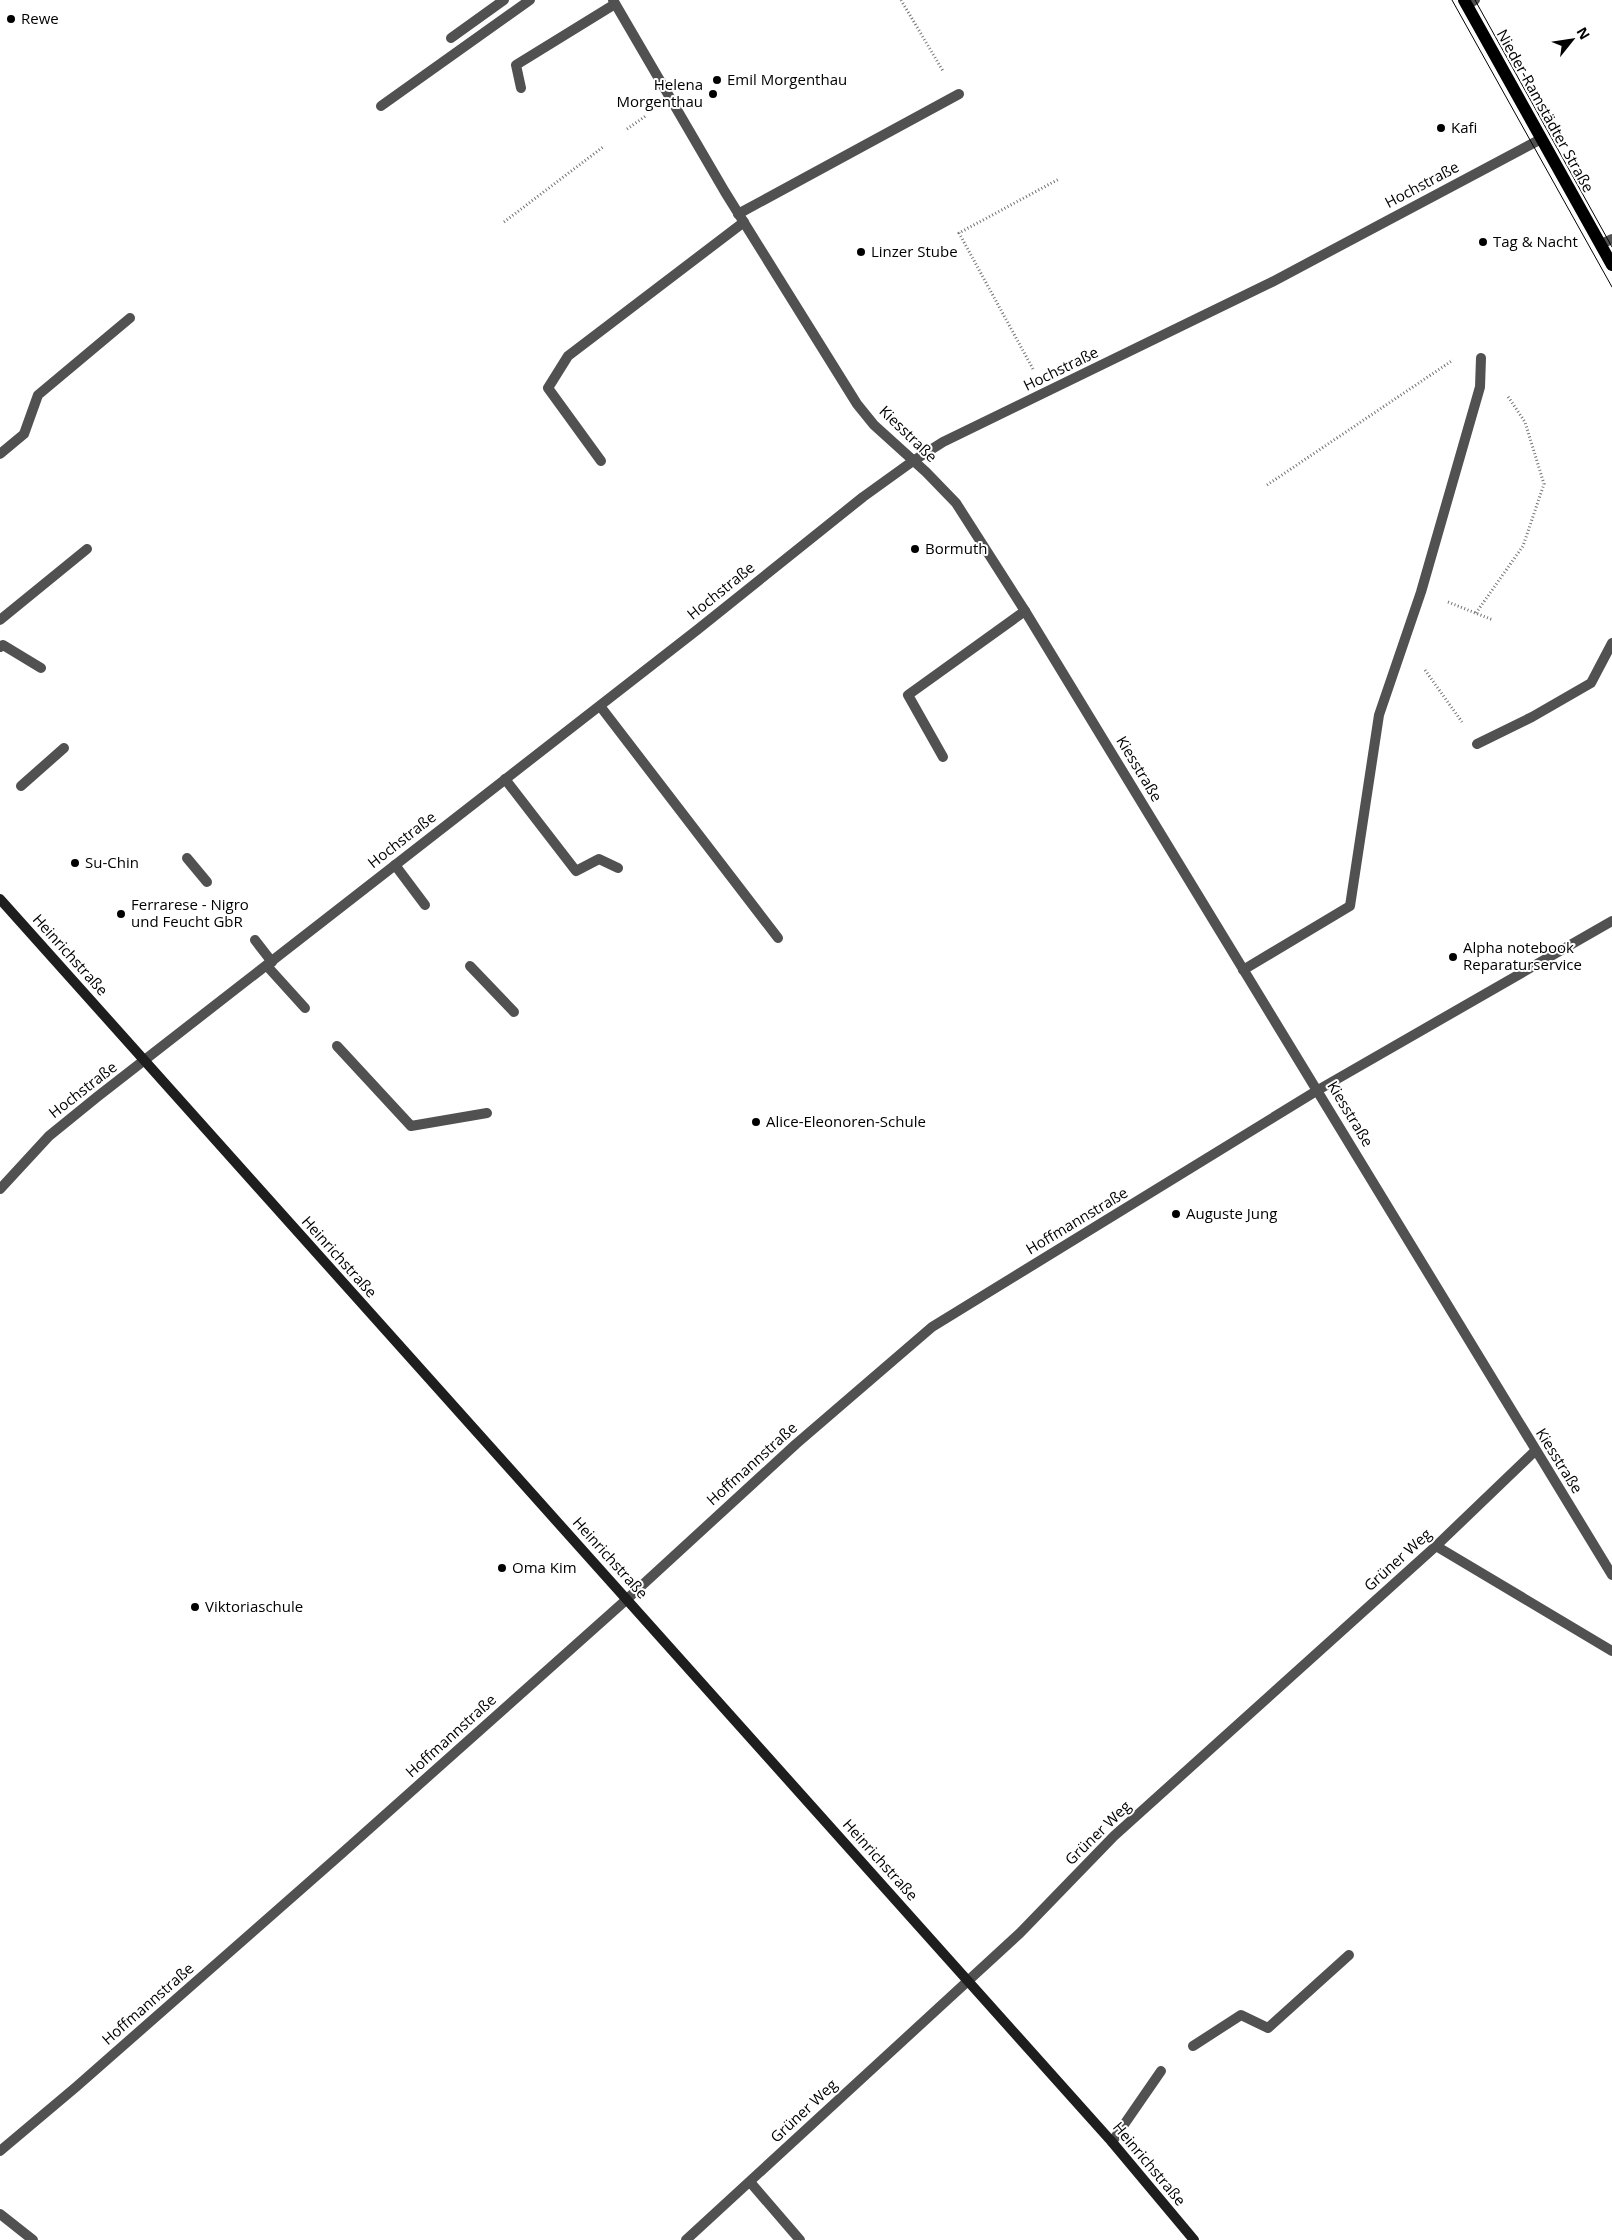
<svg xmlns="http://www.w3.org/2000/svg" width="1612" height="2240" font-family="'Open Sans',sans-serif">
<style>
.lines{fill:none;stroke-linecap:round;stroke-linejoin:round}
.path{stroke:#737373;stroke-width:3;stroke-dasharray:1 2.5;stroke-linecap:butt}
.service{stroke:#515151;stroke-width:10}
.minor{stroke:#515151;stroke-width:10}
.secondary{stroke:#1e1e1e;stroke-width:10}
.primary{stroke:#000;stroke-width:12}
.tram{stroke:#000;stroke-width:1}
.poi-dot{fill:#000;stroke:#fff;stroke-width:2}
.labels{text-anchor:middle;stroke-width:4;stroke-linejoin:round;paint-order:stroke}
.poi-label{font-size:15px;fill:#000;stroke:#fff;text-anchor:start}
.street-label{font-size:15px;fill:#000;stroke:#fff}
</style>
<rect width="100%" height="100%" fill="#fff"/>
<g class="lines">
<!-- path -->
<g class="path">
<polyline points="901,0 943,71"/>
<polyline points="627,129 647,115"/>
<polyline points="504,222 603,147"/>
<polyline points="1033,369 959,233 1059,179"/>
<polyline points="1267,485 1453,360"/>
<polyline points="1448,602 1493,620"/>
<polyline points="1476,613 1523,546 1544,484 1525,422 1507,395"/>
<polyline points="1425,670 1462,722"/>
</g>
<!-- service -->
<g class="service">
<polyline points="451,38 504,0"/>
<polyline points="521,88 516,65 615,4"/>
<polyline points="381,106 530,0"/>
<polyline points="738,214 959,94"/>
<polyline points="1601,244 1612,239"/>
<polyline points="0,454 24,434 38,395 130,318"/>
<polyline points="601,461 548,388 568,356 744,222"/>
<polyline points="0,620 87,549"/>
<polyline points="0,647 3,645 41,668"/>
<polyline points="600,706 778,938"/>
<polyline points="1477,744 1532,717 1591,683 1612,643"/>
<polyline points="943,757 908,695 1025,611"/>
<polyline points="505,779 576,871 599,859 618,868"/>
<polyline points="21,786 64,748"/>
<polyline points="187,858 207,882"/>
<polyline points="395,865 425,905"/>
<polyline points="255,940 272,962"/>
<polyline points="267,966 305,1008"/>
<polyline points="470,966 514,1012"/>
<polyline points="1243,970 1350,906 1379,715 1421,592 1480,387 1481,358"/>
<polyline points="337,1046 411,1126 487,1113"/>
<polyline points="1193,2046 1241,2015 1268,2028 1349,1955"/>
<polyline points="1112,2142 1161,2071"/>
<polyline points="750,2182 800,2240"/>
</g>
<!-- minor -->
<g class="minor">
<polyline points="613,0 725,192 857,404 874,425 926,472 956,503 1025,611 1612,1575"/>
<polyline points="1467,5 1475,0"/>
<polyline points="0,1189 49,1136 97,1097 697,630 863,497 913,461 943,442 1272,282 1541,139"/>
<polyline points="1436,1546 1612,1651"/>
<polyline points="0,2151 76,2087 340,1855 626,1600 796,1444 932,1327 1318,1090 1612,921"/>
<polyline points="0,2214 33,2240"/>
<polyline points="686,2240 1020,1933 1114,1836 1436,1546 1535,1451"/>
</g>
<!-- secondary -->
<polyline class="secondary" points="0,899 1112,2142 1194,2240"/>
<!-- primary -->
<polyline class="primary" points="1464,0 1612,265"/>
<!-- tram -->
<g class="tram">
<polyline points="1452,0 1612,287"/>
<polyline points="1475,0 1612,247"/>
</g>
</g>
<!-- markers -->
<g class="poi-dot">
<circle cx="11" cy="19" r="5"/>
<circle cx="717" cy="80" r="5"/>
<circle cx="713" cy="94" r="5"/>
<circle cx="1441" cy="128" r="5"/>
<circle cx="1483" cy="242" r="5"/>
<circle cx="861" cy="252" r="5"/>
<circle cx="915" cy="549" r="5"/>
<circle cx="75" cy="863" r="5"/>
<circle cx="121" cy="914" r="5"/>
<circle cx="1453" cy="957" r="5"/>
<circle cx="756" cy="1122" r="5"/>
<circle cx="1176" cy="1214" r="5"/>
<circle cx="502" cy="1568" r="5"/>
<circle cx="195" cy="1607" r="5"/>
</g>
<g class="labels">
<!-- poi labels -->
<g class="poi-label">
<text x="21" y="24">Rewe</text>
<text x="727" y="85">Emil Morgenthau</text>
<text x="703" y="90" text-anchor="end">Helena<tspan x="703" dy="17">Morgenthau</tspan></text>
<text x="1451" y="133">Kafi</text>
<text x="1493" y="247">Tag &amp; Nacht</text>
<text x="871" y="257">Linzer Stube</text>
<text x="925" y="554">Bormuth</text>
<text x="85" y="868">Su-Chin</text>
<text x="131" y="910">Ferrarese - Nigro<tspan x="131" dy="17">und Feucht GbR</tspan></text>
<text x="1463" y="953">Alpha notebook<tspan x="1463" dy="17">Reparaturservice</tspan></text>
<text x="766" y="1127">Alice-Eleonoren-Schule</text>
<text x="1186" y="1219">Auguste Jung</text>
<text x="512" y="1573">Oma Kim</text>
<text x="205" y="1612">Viktoriaschule</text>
</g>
<!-- street labels -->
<g class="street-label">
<text transform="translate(1545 111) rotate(61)" y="5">Nieder-Ramstädter Straße</text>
<text transform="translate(1422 185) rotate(-28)" y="5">Hochstraße</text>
<text transform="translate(1061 369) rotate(-26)" y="5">Hochstraße</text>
<text transform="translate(908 434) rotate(44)" y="5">Kiesstraße</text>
<text transform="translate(721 591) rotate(-39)" y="5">Hochstraße</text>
<text transform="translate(1139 769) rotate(59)" y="5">Kiesstraße</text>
<text transform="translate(402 840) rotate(-38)" y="5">Hochstraße</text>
<text transform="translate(70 955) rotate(48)" y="5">Heinrichstraße</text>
<text transform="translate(83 1090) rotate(-38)" y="5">Hochstraße</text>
<text transform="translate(1350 1114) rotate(59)" y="5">Kiesstraße</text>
<text transform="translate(1077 1221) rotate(-31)" y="5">Hoffmannstraße</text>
<text transform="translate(339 1257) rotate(48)" y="5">Heinrichstraße</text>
<text transform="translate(1559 1461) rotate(58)" y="5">Kiesstraße</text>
<text transform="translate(752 1464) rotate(-42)" y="5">Hoffmannstraße</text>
<text transform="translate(610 1558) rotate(48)" y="5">Heinrichstraße</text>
<text transform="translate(1398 1560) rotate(-42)" y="5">Grüner Weg</text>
<text transform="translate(451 1736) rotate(-42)" y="5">Hoffmannstraße</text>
<text transform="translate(1098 1833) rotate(-44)" y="5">Grüner Weg</text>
<text transform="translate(880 1860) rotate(48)" y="5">Heinrichstraße</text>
<text transform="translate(148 2004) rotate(-41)" y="5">Hoffmannstraße</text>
<text transform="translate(804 2111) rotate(-43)" y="5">Grüner Weg</text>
<text transform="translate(1149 2164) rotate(50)" y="5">Heinrichstraße</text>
</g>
</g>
<!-- north arrow -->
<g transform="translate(1572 40) rotate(60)" stroke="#ffffff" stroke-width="4" paint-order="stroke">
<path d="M0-4L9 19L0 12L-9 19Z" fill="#000000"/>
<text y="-8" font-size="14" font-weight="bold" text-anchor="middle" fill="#000000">N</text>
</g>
</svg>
